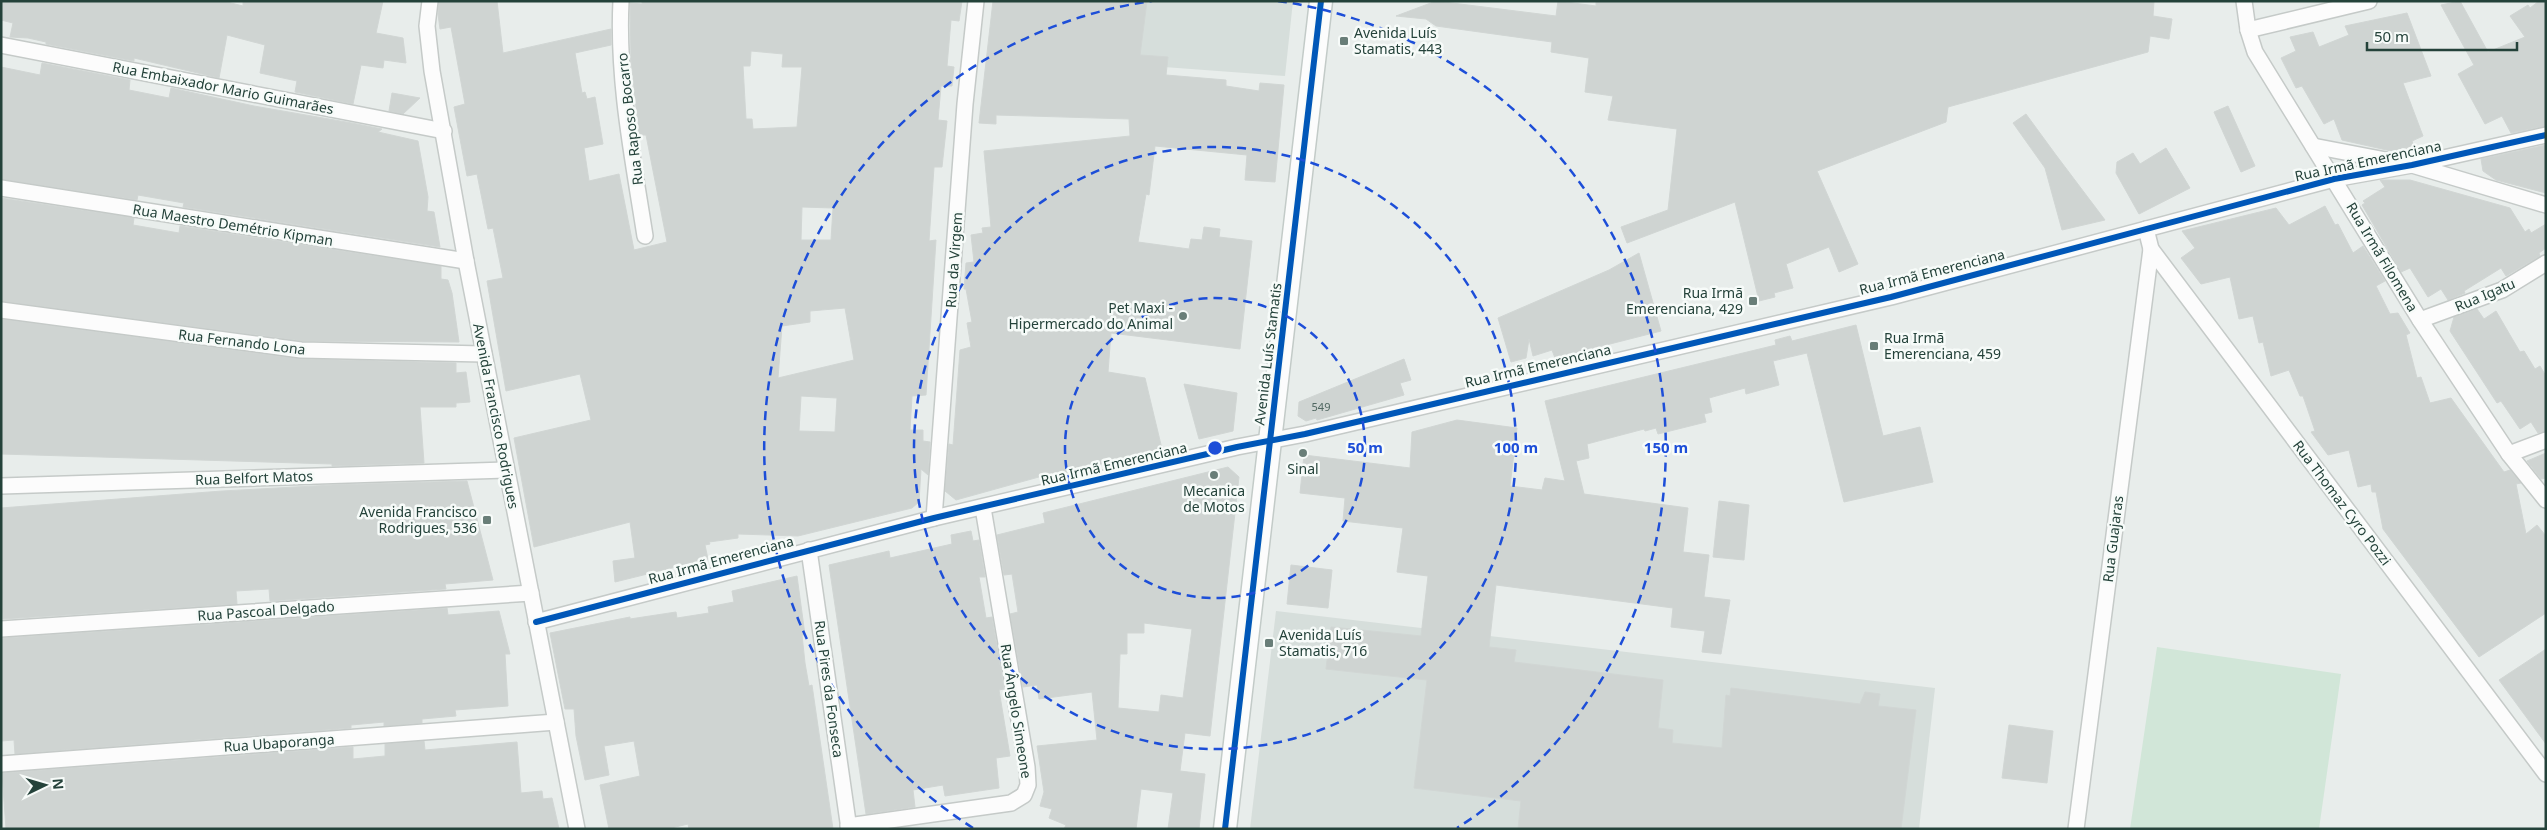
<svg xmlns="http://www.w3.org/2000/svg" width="2547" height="830" font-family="'Noto Sans',sans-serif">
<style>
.built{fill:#d6dedb}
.green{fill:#d1e6d8}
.building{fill:#cfd4d2;stroke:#d1d6d4;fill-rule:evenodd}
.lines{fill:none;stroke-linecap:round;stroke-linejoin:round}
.minor-casing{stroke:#c5cac8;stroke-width:18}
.secondary-casing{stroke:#c3cbc8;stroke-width:25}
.minor{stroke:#fcfcfc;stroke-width:15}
.secondary{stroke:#fcfcfc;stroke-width:22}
.cycleway-casing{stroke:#f7fbf9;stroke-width:9}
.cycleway{stroke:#0057b8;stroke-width:6}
.ring{fill:none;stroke:#1d4ed8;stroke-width:2.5;stroke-dasharray:9 6}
.poi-dot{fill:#697e78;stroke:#f7fbf9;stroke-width:2}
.labels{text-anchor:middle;stroke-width:5;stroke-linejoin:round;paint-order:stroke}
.number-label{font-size:11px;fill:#506761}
.poi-label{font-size:14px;fill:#24423a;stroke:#f7fbf9;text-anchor:start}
.street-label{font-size:14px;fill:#24423a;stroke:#f7fbf9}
.centre{fill:#1d4ed8;stroke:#f7fbf9;stroke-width:2.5}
.ring-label{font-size:15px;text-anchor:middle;font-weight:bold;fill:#1d4ed8;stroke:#f7fbf9;stroke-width:5;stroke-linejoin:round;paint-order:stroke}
</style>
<rect width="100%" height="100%" fill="#e8edeb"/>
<!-- built -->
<g class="built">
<polygon points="1143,1 1293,1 1285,76 1137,65"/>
<polygon points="1276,611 1935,688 1919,829 1250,829"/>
</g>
<!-- green -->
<polygon class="green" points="2157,647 2341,674 2319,829 2130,829"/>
<!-- building -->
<g class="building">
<polygon points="1,1 223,1 243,6 243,1 383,1 376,33 403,38 406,63 384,60 383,68 361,65 353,104 295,92 297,81 260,73 265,45 227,35 219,78 134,58 134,61 46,44 46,42 28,38 10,37 13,23 1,20"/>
<path d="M439 1H497L503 53 611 29V45L575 53 582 93 585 92 587 99 595 97 603 144 584 148 589 181 619 174 634 250 667 242 646 135H639L631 60 630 3 642 4V1H962L959 21 951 20 947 66 954 67 952 86H941L938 120 947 121 942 167H934L929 241 936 240 926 395 912 396 910 430H923V441L930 442 928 475 921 469 919 502 912 508 798 536 738 534V538L709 542 710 544 705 545 708 559 615 582 613 561 635 558 630 522 534 547 514 438 591 420 580 374 506 391 487 281 503 278 493 228 488 229 477 174 467 176 454 107 465 104 451 27 440 29 438 14ZM751 51 783 54 782 67H802L797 127 753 129 752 119H746L743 66H750ZM802 207 833 208 831 240H801ZM845 308 854 360 778 378 782 326 810 322V311ZM801 396 837 398 835 432 799 431Z"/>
<polygon points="993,1 1147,1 1140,55 1168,57 1166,75 1226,80 1226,86 1259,91 1260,83 1284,85 1275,182 1245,180 1247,155 1155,146 1149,195 1146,194 1138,242 1189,249 1191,239 1202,240 1204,227 1220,229 1219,237 1252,241 1240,349 1111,333 1108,372 1145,378 1162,449 1047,477 1046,475 956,500 945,491 949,444 953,445 960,350 971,347 967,323 972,322 966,289 964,289 966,263 974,262 971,235 983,233 982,228 991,227 984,151 1130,136 1129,119 996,115 996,124 979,123"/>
<polygon points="1436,1 1556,16 1558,1 1596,6 1596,1 2154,1 2153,16 2172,19 2169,39 2150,36 2148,52 1948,107 1946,122 1817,171 1858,264 1839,272 1829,247 1786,264 1793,288 1774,293 1775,297 1759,301 1735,202 1627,243 1621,227 1668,210 1677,129 1608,120 1613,96 1585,92 1589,58 1551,52 1552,42 1436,26 1426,19 1396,16"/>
<polygon points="2460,1 2488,52 2525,37 2510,16 2528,5 2530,8 2539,1 2546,1 2546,126 2511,133 2502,116 2485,124 2458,74 2474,65 2441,5"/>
<polygon points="2407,13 2431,76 2403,83 2423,136 2412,141 2415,150 2400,153 2342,140 2334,119 2324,124 2302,86 2296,88 2281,58 2296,51 2290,37 2313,32 2319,47 2349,35 2345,26"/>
<polygon points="42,63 130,80 129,90 169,98 171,88 254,106 352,123 382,129 378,132 418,141 428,197 427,211 434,212 440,247 183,207 184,203 138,195 137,200 1,179 1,67 40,75"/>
<polygon points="392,93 420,98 403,114 389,111"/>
<polygon points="2228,106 2255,166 2241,172 2214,112"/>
<polygon points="2026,114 2056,155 2105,220 2062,230 2045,168 2013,123"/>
<polygon points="2546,145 2546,193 2496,180 2483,171 2481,159"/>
<polygon points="2166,148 2190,188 2139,214 2116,173 2117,162 2133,153 2140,164"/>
<polygon points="2380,180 2410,180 2510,208 2525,232 2529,229 2531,233 2546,224 2546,248 2539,253 2540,256 2506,276 2501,268 2464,291 2465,293 2448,300 2441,289 2428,297 2410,268 2401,272 2362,205 2365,203 2363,201 2385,187"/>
<polygon points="1,198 134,218 133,225 179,233 180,226 441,266 441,279 448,280 452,293 459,342 302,341 1,301"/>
<polygon points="2325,206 2335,225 2338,224 2353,253 2363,246 2385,281 2376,286 2390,314 2398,313 2410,333 2406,335 2417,378 2421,377 2430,403 2451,398 2504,472 2510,470 2521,483 2516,484 2526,534 2537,525 2546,536 2546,613 2479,657 2383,529 2376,492 2372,492 2371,484 2358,487 2349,450 2328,455 2311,432 2315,431 2303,396 2300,396 2289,370 2271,376 2263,342 2259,343 2253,316 2239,319 2230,277 2201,284 2181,258 2195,248 2182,231 2276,208 2289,225"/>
<polygon points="1639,253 1661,331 1555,358 1552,350 1533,356 1529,339 1526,358 1511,362 1498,318 1609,270"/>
<polygon points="2477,309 2484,319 2496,311 2520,352 2524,351 2535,369 2540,366 2546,376 2546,431 2538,433 2531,422 2520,429 2501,401 2497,403 2450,331 2454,317"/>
<polygon points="1,319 300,359 456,363 456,373 466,372 470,402 456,403 456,407 420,407 424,463 332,466 332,464 1,454"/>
<polygon points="1856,325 1883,436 1920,427 1933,482 1844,502 1807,353 1773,361 1779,385 1746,394 1745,388 1709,398 1712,412 1704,414 1706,422 1658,434 1656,428 1645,431 1644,429 1587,444 1589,458 1576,461 1584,494 1688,508 1683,552 1709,555 1704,597 1730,600 1721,654 1702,652 1705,631 1671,627 1673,608 1496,585 1489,647 1516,650 1514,662 1663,680 1658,728 1673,730 1672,743 1722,748 1726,695 1730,696 1731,688 1860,704 1865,692 1880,694 1878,706 1916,710 1901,829 1518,829 1521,801 1414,788 1427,680 1326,669 1331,627 1421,636 1428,576 1397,572 1403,528 1343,521 1345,498 1300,493 1304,455 1410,468 1412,432 1457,420 1517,428 1510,486 1542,490 1545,478 1565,481 1545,401 1776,345 1775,340 1790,336 1792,341"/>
<polygon points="1404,359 1411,380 1400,383 1404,395 1317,420 1316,418 1306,421 1298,416 1299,402"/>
<polygon points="1184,384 1237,393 1233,431 1199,439"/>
<polygon points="2546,453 2546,478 2541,479 2527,461"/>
<path d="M1228 467 1239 477 1210 736 1185 733 1180 771 1205 774 1199 829H1168L1173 793 1141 789 1136 829H1064L1066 825 1049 818 1052 809 1040 806 1044 792 1037 746 1097 740 1092 692 1039 699 1037 685 1023 687 1010 614 1018 612 1012 574 1004 575 997 535 1045 523 1043 513ZM1144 623 1192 629 1183 698 1161 695 1159 712 1118 708 1120 654H1127V633H1144Z"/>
<polygon points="467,481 493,580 445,584 446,589 270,601 269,589 236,591 237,604 3,619 1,508 222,491 332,485"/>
<polygon points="1719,501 1749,505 1744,560 1713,557"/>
<polygon points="971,531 973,541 979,540 985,577 979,577 986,618 992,617 1004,689 999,690 1010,756 996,758 999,788 945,796 943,785 913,790 915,807 866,814 829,565 889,551 890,558 952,544 951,535"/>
<polygon points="1291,565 1332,570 1328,608 1287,604"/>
<polygon points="797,576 805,635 802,635 805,663 809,686 812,685 833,829 689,829 688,824 667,829 609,829 600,785 640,776 634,741 604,746 609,775 585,780 576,736 574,709 565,709 550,633 630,617 630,619 676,612 677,618 709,613 708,607 734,602 732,591"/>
<polygon points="447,608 448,615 499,611 510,654 505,654 508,706 455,710 456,716 422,719 422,723 384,726 384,722 351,725 351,728 15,754 14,740 1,741 1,639 4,638"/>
<polygon points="2546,649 2546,744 2499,680"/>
<polygon points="2009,725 2053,731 2047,783 2002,778"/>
<polygon points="424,741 425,750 517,742 521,793 542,791 543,799 552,798 559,829 6,829 2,773 353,747 353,759 385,756 385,744"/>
</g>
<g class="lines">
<defs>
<g id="minor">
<polyline points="430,1 427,26 432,71 466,261 577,829"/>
<path d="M621 1C617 80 633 159 645 236"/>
<polyline points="2244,1 2248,30 2255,52 2420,320 2509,454 2546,500"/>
<polyline points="2248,30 2369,1"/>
<polyline points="1,45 444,131"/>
<polyline points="2313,146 2412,165 2546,205"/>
<polyline points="1,188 466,261"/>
<polyline points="2146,229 2151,249 2546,774"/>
<polyline points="1,310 301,350 484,354"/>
<polyline points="2420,320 2502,290 2546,263"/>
<polyline points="2509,454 2546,440"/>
<polyline points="1,486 506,470"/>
<polyline points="934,518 965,104 976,1"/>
<polyline points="809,550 849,829"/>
<polyline points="536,622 934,518 1237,447 1305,434 1891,297 2334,179 2412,165 2546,135"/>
<polyline points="1,629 531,593"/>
<polyline points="1,764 556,722"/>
<polyline points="848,826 1011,803 1024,795 1028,785 1027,767 983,508"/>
<polyline points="2076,829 2151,249"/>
</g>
<polyline id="secondary" points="1225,829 1321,1"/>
</defs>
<!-- minor casing -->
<use href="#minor" class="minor-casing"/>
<!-- secondary casing -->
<use href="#secondary" class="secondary-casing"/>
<!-- minor -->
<use href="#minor" class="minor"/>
<!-- secondary -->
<use href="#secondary" class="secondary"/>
<defs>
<g id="cycleway">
<polyline points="536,622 934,518 1237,447 1305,434 1891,297 2334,179 2412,165 2546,135"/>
<polyline points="1225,829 1321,1"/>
</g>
</defs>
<!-- cycleway casing -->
<use href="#cycleway" class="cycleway-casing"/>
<!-- cycleway -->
<use href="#cycleway" class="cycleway"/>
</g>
<!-- distance rings -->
<g class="ring">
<circle cx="1215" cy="448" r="150"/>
<circle cx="1215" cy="448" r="301"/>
<path d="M973 828A451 451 0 0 1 1152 1M1278 1A451 451 0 0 1 1457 828"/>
</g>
<!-- markers -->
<g class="poi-dot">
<rect x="1339" y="36" width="10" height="10" rx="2.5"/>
<rect x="1748" y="296" width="10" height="10" rx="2.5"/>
<circle cx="1183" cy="316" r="5"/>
<rect x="1869" y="341" width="10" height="10" rx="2.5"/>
<circle cx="1303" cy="453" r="5"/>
<circle cx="1214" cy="475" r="5"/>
<rect x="482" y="515" width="10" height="10" rx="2.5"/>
<rect x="1264" y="638" width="10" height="10" rx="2.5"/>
</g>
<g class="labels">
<!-- number labels -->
<g class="number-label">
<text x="1321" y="411">549</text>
</g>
<!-- poi labels -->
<g class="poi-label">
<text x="1354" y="38">Avenida Luís<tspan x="1354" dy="16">Stamatis, 443</tspan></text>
<text x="1743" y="298" text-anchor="end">Rua Irmã<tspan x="1743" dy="16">Emerenciana, 429</tspan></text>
<text x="1173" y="313" text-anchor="end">Pet Maxi -<tspan x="1173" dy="16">Hipermercado do Animal</tspan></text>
<text x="1884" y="343">Rua Irmã<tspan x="1884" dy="16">Emerenciana, 459</tspan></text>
<text x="1303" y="474" text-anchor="middle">Sinal</text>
<text x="1214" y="496" text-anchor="middle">Mecanica<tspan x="1214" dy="16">de Motos</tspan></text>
<text x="477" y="517" text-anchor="end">Avenida Francisco<tspan x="477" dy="16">Rodrigues, 536</tspan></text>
<text x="1279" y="640">Avenida Luís<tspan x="1279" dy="16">Stamatis, 716</tspan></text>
</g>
<!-- street labels -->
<g class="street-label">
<text transform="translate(223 88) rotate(11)" y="5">Rua Embaixador Mario Guimarães</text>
<text transform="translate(630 119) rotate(-97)" y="5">Rua Raposo Bocarro</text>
<text transform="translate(2368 161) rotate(-12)" y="5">Rua Irmã Emerenciana</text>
<text transform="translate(233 225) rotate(9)" y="5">Rua Maestro Demétrio Kipman</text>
<text transform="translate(2382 257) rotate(59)" y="5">Rua Irmã Filomena</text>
<text transform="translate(954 260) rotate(-86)" y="5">Rua da Virgem</text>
<text transform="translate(1932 272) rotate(-14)" y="5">Rua Irmã Emerenciana</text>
<text transform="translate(2485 295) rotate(-23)" y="5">Rua Igatu</text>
<text transform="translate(242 342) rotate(7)" y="5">Rua Fernando Lona</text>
<text transform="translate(1268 354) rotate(-83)" y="5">Avenida Luís Stamatis</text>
<text transform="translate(1538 366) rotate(-13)" y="5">Rua Irmã Emerenciana</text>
<text transform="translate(496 416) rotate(79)" y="5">Avenida Francisco Rodrigues</text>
<text transform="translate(1114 464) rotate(-13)" y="5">Rua Irmã Emerenciana</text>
<text transform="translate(254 478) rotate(-2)" y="5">Rua Belfort Matos</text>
<text transform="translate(2342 503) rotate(53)" y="5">Rua Thomaz Cyro Pozzi</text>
<text transform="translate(2113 539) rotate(-83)" y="5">Rua Guajaras</text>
<text transform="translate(721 560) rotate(-15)" y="5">Rua Irmã Emerenciana</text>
<text transform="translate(266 611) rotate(-4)" y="5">Rua Pascoal Delgado</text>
<text transform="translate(829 689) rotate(82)" y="5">Rua Pires da Fonseca</text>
<text transform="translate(1016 711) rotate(81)" y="5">Rua Ângelo Simeone</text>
<text transform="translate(279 743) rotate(-4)" y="5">Rua Ubaporanga</text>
</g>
</g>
<circle cx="1215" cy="448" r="8" class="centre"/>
<g class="ring-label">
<text x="1365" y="453">50 m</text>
<text x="1516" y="453">100 m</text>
<text x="1666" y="453">150 m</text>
</g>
<!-- border -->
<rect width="2547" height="830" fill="none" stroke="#24423a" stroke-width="5"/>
<!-- north arrow -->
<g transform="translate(45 785) rotate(85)" stroke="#f7fbf9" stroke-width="4" paint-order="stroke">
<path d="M0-4L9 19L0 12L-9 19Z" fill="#24423a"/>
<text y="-8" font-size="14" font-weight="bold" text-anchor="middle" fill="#24423a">N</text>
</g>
<!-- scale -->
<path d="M2367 42v8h150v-8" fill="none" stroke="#24423a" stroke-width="2.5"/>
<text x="2374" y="42" font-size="15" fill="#24423a" stroke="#f7fbf9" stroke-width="4" paint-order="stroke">50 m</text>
</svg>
